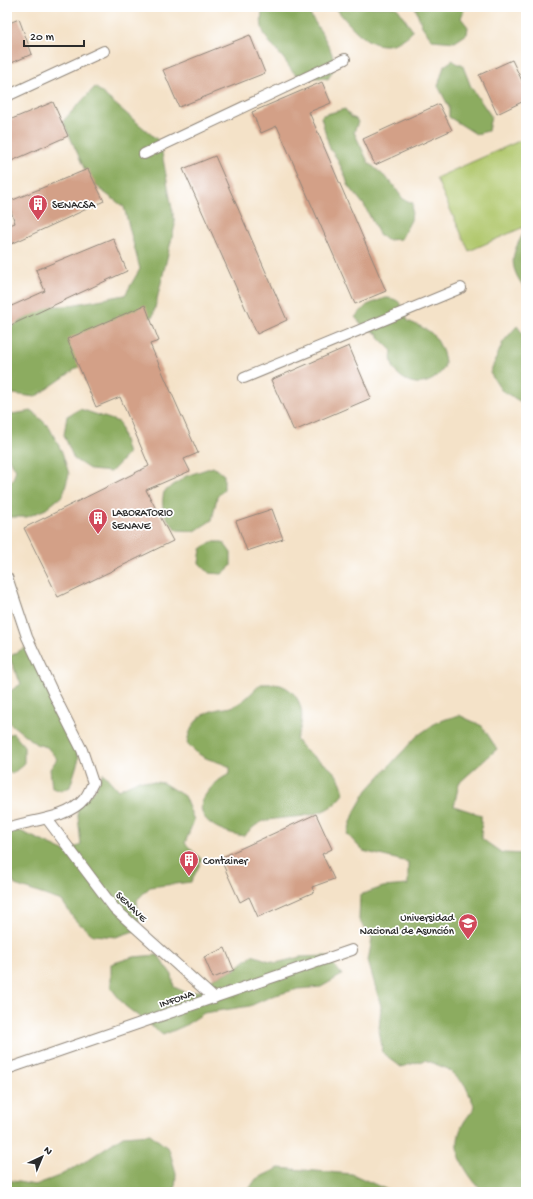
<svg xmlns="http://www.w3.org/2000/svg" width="533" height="1199" font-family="'Gochi Hand',sans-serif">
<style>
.green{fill:#b0c76c;stroke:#6e794c}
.forest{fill:#8cac60;stroke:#5c6c46}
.building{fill:#d3a087}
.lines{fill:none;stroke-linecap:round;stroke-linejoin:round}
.lane-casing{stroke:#90867a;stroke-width:12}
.lane{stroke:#fff;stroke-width:10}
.labels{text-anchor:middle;stroke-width:3.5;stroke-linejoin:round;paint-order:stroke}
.poi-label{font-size:11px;fill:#2b2b2b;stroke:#fff;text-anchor:start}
.street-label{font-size:11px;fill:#2b2b2b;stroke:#fff}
</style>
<rect width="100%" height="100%" fill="#fff"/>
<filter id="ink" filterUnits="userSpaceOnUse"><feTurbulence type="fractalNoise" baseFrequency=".025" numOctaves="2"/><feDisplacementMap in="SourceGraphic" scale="8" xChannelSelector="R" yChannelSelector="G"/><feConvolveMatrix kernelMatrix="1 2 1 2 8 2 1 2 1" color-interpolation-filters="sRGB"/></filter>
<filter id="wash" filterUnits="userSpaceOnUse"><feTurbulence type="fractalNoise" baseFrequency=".012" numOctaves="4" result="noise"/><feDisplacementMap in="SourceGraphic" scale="16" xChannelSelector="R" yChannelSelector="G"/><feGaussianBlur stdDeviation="0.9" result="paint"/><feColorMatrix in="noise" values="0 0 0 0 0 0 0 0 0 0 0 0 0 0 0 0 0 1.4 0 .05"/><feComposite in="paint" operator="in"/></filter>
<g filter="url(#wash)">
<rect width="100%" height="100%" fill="#f4e2c8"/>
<!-- green -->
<polygon class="green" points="526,138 526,226 469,251 436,178"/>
<!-- forest -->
<g class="forest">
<path d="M263 7H305C314 21 331 45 334 61 335 68 331 73 328 79 321 77 306 78 300 76 291 73 289 65 283 58 268 40 257 33 263 7Z"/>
<path d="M335 7H395L398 9 413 31C381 63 356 34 335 7Z"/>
<polygon points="415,7 465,7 461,18 468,27 467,34 455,42 432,40 422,26"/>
<polygon points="453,60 457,64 462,64 471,87 491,116 488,131 476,134 449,117 449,107 438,86 444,66"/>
<path d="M95 87 160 142 175 225 153 316C113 342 75 370 35 397L7 393V333L13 326 45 306H65L125 295 140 269 124 207 101 190 88 177 63 121Z"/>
<polygon points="345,109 351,117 356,119 358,122 354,132 368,162 391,182 403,199 413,203 411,220 401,239 386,240 379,234 364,205 348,185 345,175 336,157 330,149 321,117 323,115"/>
<path d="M526 229V290C507 265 511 254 526 229Z"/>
<path d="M385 298C402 298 402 307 408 321 428 330 435 331 443 353 447 365 445 369 436 377 417 393 386 376 392 351L379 338V335L362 325 355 317 367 305Z"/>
<polygon points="517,326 526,338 526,405 501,390 490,373 503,342"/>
<polygon points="80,409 119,422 128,454 111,472 91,470 74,459 64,435 67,416"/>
<polygon points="32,411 49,427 62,452 69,474 63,495 46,509 27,517 8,517 7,482 13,480 16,469 7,457 7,421 11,414"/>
<path d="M213 467 224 475V489L217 497 212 520 195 531 177 530C165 518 160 508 164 492L186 476Z"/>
<polygon points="211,542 223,542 231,553 231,566 222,574 209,573 199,563 201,549"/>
<polygon points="24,648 33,651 72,734 79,758 70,787 61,791 52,788 50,769 57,759 47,747 36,744 7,721 7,693 21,684 9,657"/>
<path d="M261 684C269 684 278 683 285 687 305 698 305 722 296 739 311 764 338 760 344 794 323 822 294 814 264 821 257 823 249 831 244 836 219 832 185 817 210 789 216 782 221 778 230 774V767C210 757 205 763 187 743 190 725 199 713 219 709 224 708 229 708 234 706 245 701 252 692 261 684Z"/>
<path d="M459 715 482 726 497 749 459 783 454 806 481 815 482 839 502 853 526 854V1192H483C466 1173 450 1152 462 1126 465 1119 471 1113 475 1107L465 1085 448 1069 425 1060 401 1067 383 1053 379 1030 381 1006 368 961 372 939 359 920 360 895 383 887 408 885V862L363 851 347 834 355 811 367 790 417 736 437 722Z"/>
<polygon points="13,733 24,746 24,764 12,774 7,771 7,735"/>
<polygon points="103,773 118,790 139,780 163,783 184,796 194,820 185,843 202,860 191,882 150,887 137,900 140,929 116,937 93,935 75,920 62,901 15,885 7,871 7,833 20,831 66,852 81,845 77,806 95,790"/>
<polygon points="158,955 172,975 174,987 187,993 203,990 213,978 234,970 252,955 276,963 300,957 327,956 342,975 321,987 298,989 272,996 250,1006 204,1013 184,1026 163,1035 125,1006 111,988 111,964 133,957"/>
<polygon points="150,1134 169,1149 176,1173 175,1192 7,1192 7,1180 35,1185 59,1176 83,1163 123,1136"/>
<polygon points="279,1168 352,1174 392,1192 247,1192 256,1179"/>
</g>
<g id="blocks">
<!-- building -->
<g class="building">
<polygon points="19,19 32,54 7,65 7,24"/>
<polygon points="250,35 265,73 179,107 163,70"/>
<polygon points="512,60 526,89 526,100 497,114 479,75"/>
<polygon points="322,82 331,103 309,112 386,291 355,304 277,126 261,133 252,112"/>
<polygon points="53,102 68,136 7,163 7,121"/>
<polygon points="439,104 452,130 375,165 363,139"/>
<polygon points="215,156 287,320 257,334 183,169"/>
<polygon points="88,169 104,201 7,246 7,226 15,223 8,202"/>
<polygon points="113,238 127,271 7,327 7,308 45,291 36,270"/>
<polygon points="145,305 159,341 150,344 198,453 184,459 190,471 146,490 173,541 58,597 24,528 149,466 120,397 96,407 67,339"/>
<polygon points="349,346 371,398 294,431 271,380"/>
<polygon points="272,509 283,539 247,551 236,521"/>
<polygon points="316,814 332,849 322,854 334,879 312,887 314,892 258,917 249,897 240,902 220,858"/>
<polygon points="225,948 234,970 213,978 204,957"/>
</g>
</g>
</g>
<g filter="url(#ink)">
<use href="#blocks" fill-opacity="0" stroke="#90867a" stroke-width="1"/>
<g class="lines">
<defs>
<g id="lane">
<polyline points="7,96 104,51"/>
<polyline points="144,154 345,59"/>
<polyline points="244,378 461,288"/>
<path d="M7 577 27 637 54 695 82 750 93 783C90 788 88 795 84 799 68 819 30 820 7 828"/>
<polyline points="47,819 114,908 214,998"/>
<polyline points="7,1069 352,950"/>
</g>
</defs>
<!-- lane casing -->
<use href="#lane" class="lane-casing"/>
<!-- lane -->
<use href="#lane" class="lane"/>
</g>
</g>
<!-- icons -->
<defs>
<symbol id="building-pin" viewBox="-11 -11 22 30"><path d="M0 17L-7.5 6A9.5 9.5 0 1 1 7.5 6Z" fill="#d1495b" stroke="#fff"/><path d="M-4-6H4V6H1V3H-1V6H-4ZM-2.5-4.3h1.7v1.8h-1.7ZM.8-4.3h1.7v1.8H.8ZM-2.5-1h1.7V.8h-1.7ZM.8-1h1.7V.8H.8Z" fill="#fff"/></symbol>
<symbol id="university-pin" viewBox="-11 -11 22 30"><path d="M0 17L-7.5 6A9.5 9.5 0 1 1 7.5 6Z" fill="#d1495b" stroke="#fff"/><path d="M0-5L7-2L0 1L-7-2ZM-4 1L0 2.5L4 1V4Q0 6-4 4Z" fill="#fff"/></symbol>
</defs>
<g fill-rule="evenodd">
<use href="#building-pin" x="27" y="193" width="22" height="30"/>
<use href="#building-pin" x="87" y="507" width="22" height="30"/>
<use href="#building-pin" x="178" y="849" width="22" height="30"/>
<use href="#university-pin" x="457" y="912" width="22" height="30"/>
</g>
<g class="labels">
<!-- poi labels -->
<g class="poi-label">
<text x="52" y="208">SENACSA</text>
<text x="112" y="516">LABORATORIO<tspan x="112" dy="13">SENAVE</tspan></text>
<text x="203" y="864">Container</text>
<text x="454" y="921" text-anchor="end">Universidad<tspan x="454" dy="13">Nacional de Asunción</tspan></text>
</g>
<!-- street labels -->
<g class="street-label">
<text transform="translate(132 906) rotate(44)" y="4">SENAVE</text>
<text transform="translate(176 998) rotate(-19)" y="4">INFONA</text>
</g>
</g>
<!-- margin -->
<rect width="533" height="1199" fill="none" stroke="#fff" stroke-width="24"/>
<!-- north arrow -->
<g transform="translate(42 1157) rotate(44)" stroke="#ffffff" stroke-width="3" paint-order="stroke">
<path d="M0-3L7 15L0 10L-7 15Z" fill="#2b2b2b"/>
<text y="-6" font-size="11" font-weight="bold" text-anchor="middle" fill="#2b2b2b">N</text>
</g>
<!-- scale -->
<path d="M24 40v6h60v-6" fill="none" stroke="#2b2b2b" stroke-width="2"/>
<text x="30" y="40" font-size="12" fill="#2b2b2b" stroke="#ffffff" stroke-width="3" paint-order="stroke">20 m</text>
</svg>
